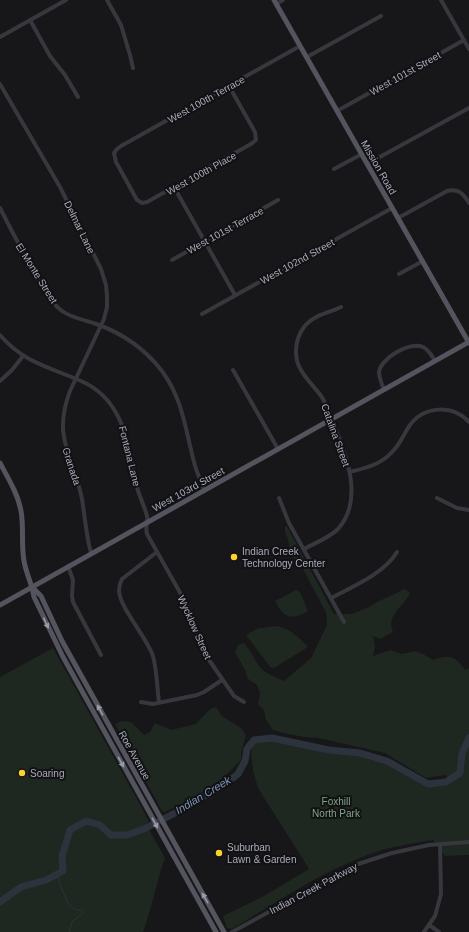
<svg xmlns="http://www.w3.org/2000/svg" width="469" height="932" font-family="Arial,sans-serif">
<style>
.green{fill:#1e2720}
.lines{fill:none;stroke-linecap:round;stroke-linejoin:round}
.stream{stroke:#2c333d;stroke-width:1}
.river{stroke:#2c333d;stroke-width:7}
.minor{stroke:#37373e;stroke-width:4}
.major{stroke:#53545d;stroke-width:5}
.oneway{fill:#979aa7}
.poi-dot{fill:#fcd32b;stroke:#121114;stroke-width:1.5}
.labels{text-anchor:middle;stroke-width:4;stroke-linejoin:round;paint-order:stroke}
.street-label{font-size:10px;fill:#a8abb9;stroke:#121114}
.poi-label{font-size:10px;fill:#a8abb9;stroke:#121114;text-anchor:start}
.park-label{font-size:10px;fill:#7ea586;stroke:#121114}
.water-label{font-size:11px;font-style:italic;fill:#7d93b6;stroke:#121114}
</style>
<rect width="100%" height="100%" fill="#171619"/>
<!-- green -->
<g class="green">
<path d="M285 525 288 528 334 614H352L369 607 379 601 405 589 410 593C406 603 393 611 391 623 391 625 392 630 393 632L380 639 373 636 375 646 373 656 390 650 402 654 415 651 425 655 433 660C449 654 456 656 465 670L469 668V855L445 856 433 840C411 844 386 847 365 856 318 874 275 903 232 929L227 928 223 916 264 896 309 869 258 788 253 771 251 754 254 740 272 738 329 750 360 753 387 761 428 784 446 782 450 779 446 775 426 778 385 753 318 738 304 737 284 733 273 730 266 720 264 710 258 704 260 693 257 685 248 679 245 670 235 652 238 645 244 643C251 651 255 661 261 668 267 674 277 678 284 681L311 658 327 625 326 612 309 581 302 566 291 556 288 539 285 532Z"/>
<path d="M296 590 300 592 308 611C292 621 283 618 275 601Z"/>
<path d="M278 626C291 630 299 637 308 647L274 668 270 667 246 635 259 628Z"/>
<path d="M53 648 143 810 149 822 146 824 165 858C156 883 152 908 143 932H0V677Z"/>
<path d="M216 707 222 716 241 728 246 735 241 753V760C220 783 194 801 164 812L162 811 115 724 122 721 131 722 144 735 150 732 155 723 171 730 196 724 210 709Z"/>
</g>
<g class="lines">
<!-- stream -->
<path class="stream" d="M61 872C61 873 59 877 58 878 58 881 68 904 70 906 70 906 75 910 76 910H82L83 913 72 922 69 932"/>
<!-- river -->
<polyline class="river" points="0,902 21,887 46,880 63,871 62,856 70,830 86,821 100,825 111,835 127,835 146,828 177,812 225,784 238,774 245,761 247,749 254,740 272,738 329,750 360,753 387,761 428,784 446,782 460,773 462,754 469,738"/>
<!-- minor -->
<g class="minor">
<polyline points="107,0 121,25 130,55 133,68"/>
<polyline points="441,0 469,49"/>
<polyline points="276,4 283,0"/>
<polyline points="30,20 50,56 65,75 78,97"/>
<polyline points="0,37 66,0"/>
<polyline points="307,57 381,16"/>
<path d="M0 84 60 187 101 269 106 285 107 296V307L104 319 70 391C52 438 73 455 82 499 85 517 86 535 91 553"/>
<polyline points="229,86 255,132 256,140 251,144 147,202 142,203 137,200 116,162 114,153 117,149 121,146 300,46"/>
<polyline points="337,111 464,40"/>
<polyline points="367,164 469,108"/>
<polyline points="334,169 362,154"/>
<polyline points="174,187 235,295"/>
<path d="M0 208C12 232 25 256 39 280 46 291 51 303 62 311 72 318 85 320 96 324 122 333 145 349 162 371 183 400 185 428 194 462 196 471 201 481 204 490"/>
<path d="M398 218 447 191C458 188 463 193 469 203"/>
<polyline points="172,260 278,200"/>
<polyline points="399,274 423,261"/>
<polyline points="202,314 392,208"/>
<path d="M0 335C24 363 49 367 81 381 125 400 128 446 137 487 139 496 145 507 147 516 148 522 145 526 147 534L187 605 209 660 234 696 244 702"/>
<polyline points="233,370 278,449"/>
<polyline points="0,381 12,370 23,356"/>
<path d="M384 390C382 384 379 378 379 372 381 358 410 341 423 347 429 350 432 356 435 361"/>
<path d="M350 472C365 468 380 465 391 453 400 445 403 435 410 425 424 406 453 404 469 422"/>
<polyline points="279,498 289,523 344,622"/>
<polyline points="437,498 457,508 469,510"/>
<path d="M304 549C315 543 329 538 338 529 363 501 348 460 336 430 332 420 328 409 323 399 317 389 307 381 301 370 293 357 295 339 304 327 313 315 329 313 341 307"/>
<path d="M157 552 122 579C120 583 119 586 119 591 120 608 146 636 153 656 157 671 157 687 159 702"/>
<polyline points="68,566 73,580 72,596 73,602 101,655"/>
<path d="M331 598C352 587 385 573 397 552"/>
<polyline points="141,702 153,704 197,695 204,692 222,680"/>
<polyline points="429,925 439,932"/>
<polyline points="232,932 355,865 392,853 429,845 469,842"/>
<polyline points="424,932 435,916 441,894 440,844"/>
</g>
<!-- major -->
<g class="major">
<polyline points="274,0 469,343"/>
<path d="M0 463C8 478 18 494 21 511 24 527 21 544 24 561 26 573 32 584 34 597L63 657 216 932"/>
<polyline points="33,588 41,596 62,641 224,932"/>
<polyline points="0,605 469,342"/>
</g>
</g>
<!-- one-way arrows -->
<defs><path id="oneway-solid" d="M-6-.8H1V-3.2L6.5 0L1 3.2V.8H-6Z"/></defs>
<g class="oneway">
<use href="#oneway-solid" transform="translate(46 623) rotate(65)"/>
<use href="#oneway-solid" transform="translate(100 710) rotate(-119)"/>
<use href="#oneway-solid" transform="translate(121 762) rotate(61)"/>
<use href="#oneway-solid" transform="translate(155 823) rotate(61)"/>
<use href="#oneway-solid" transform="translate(205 898) rotate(-120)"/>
</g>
<!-- markers -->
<g class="poi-dot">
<circle cx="234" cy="557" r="4"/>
<circle cx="22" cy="773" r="4"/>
<circle cx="219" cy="853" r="4"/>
</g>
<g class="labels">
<!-- street labels -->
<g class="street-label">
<text transform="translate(405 73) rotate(-29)" y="4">West 101st Street</text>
<text transform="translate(206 99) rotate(-29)" y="4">West 100th Terrace</text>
<text transform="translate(379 167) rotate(60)" y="4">Mission Road</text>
<text transform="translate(201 173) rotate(-29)" y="4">West 100th Place</text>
<text transform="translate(80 227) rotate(64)" y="4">Delmar Lane</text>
<text transform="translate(225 230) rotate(-29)" y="4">West 101st Terrace</text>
<text transform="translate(297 261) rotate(-29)" y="4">West 102nd Street</text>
<text transform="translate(37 273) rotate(58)" y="4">El Monte Street</text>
<text transform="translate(336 435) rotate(70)" y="4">Catalina Street</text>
<text transform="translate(130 456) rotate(76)" y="4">Fontana Lane</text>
<text transform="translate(72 466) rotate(72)" y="4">Granada</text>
<text transform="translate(188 489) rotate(-29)" y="4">West 103rd Street</text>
<text transform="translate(195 627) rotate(66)" y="4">Wycklow Street</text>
<text transform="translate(135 755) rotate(61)" y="4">Roe Avenue</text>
<text transform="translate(313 888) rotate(-28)" y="4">Indian Creek Parkway</text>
</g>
<!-- poi labels -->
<g class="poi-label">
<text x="242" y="555">Indian Creek<tspan x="242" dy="12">Technology Center</tspan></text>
<text x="30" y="777">Soaring</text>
<text x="227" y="851">Suburban<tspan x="227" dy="12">Lawn &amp; Garden</tspan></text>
</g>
<!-- park labels -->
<g class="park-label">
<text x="336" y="805">Foxhill<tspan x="336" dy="12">North Park</tspan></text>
</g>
<!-- water labels -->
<g class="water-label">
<text transform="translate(203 795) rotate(-31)" y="4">Indian Creek</text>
</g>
</g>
</svg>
